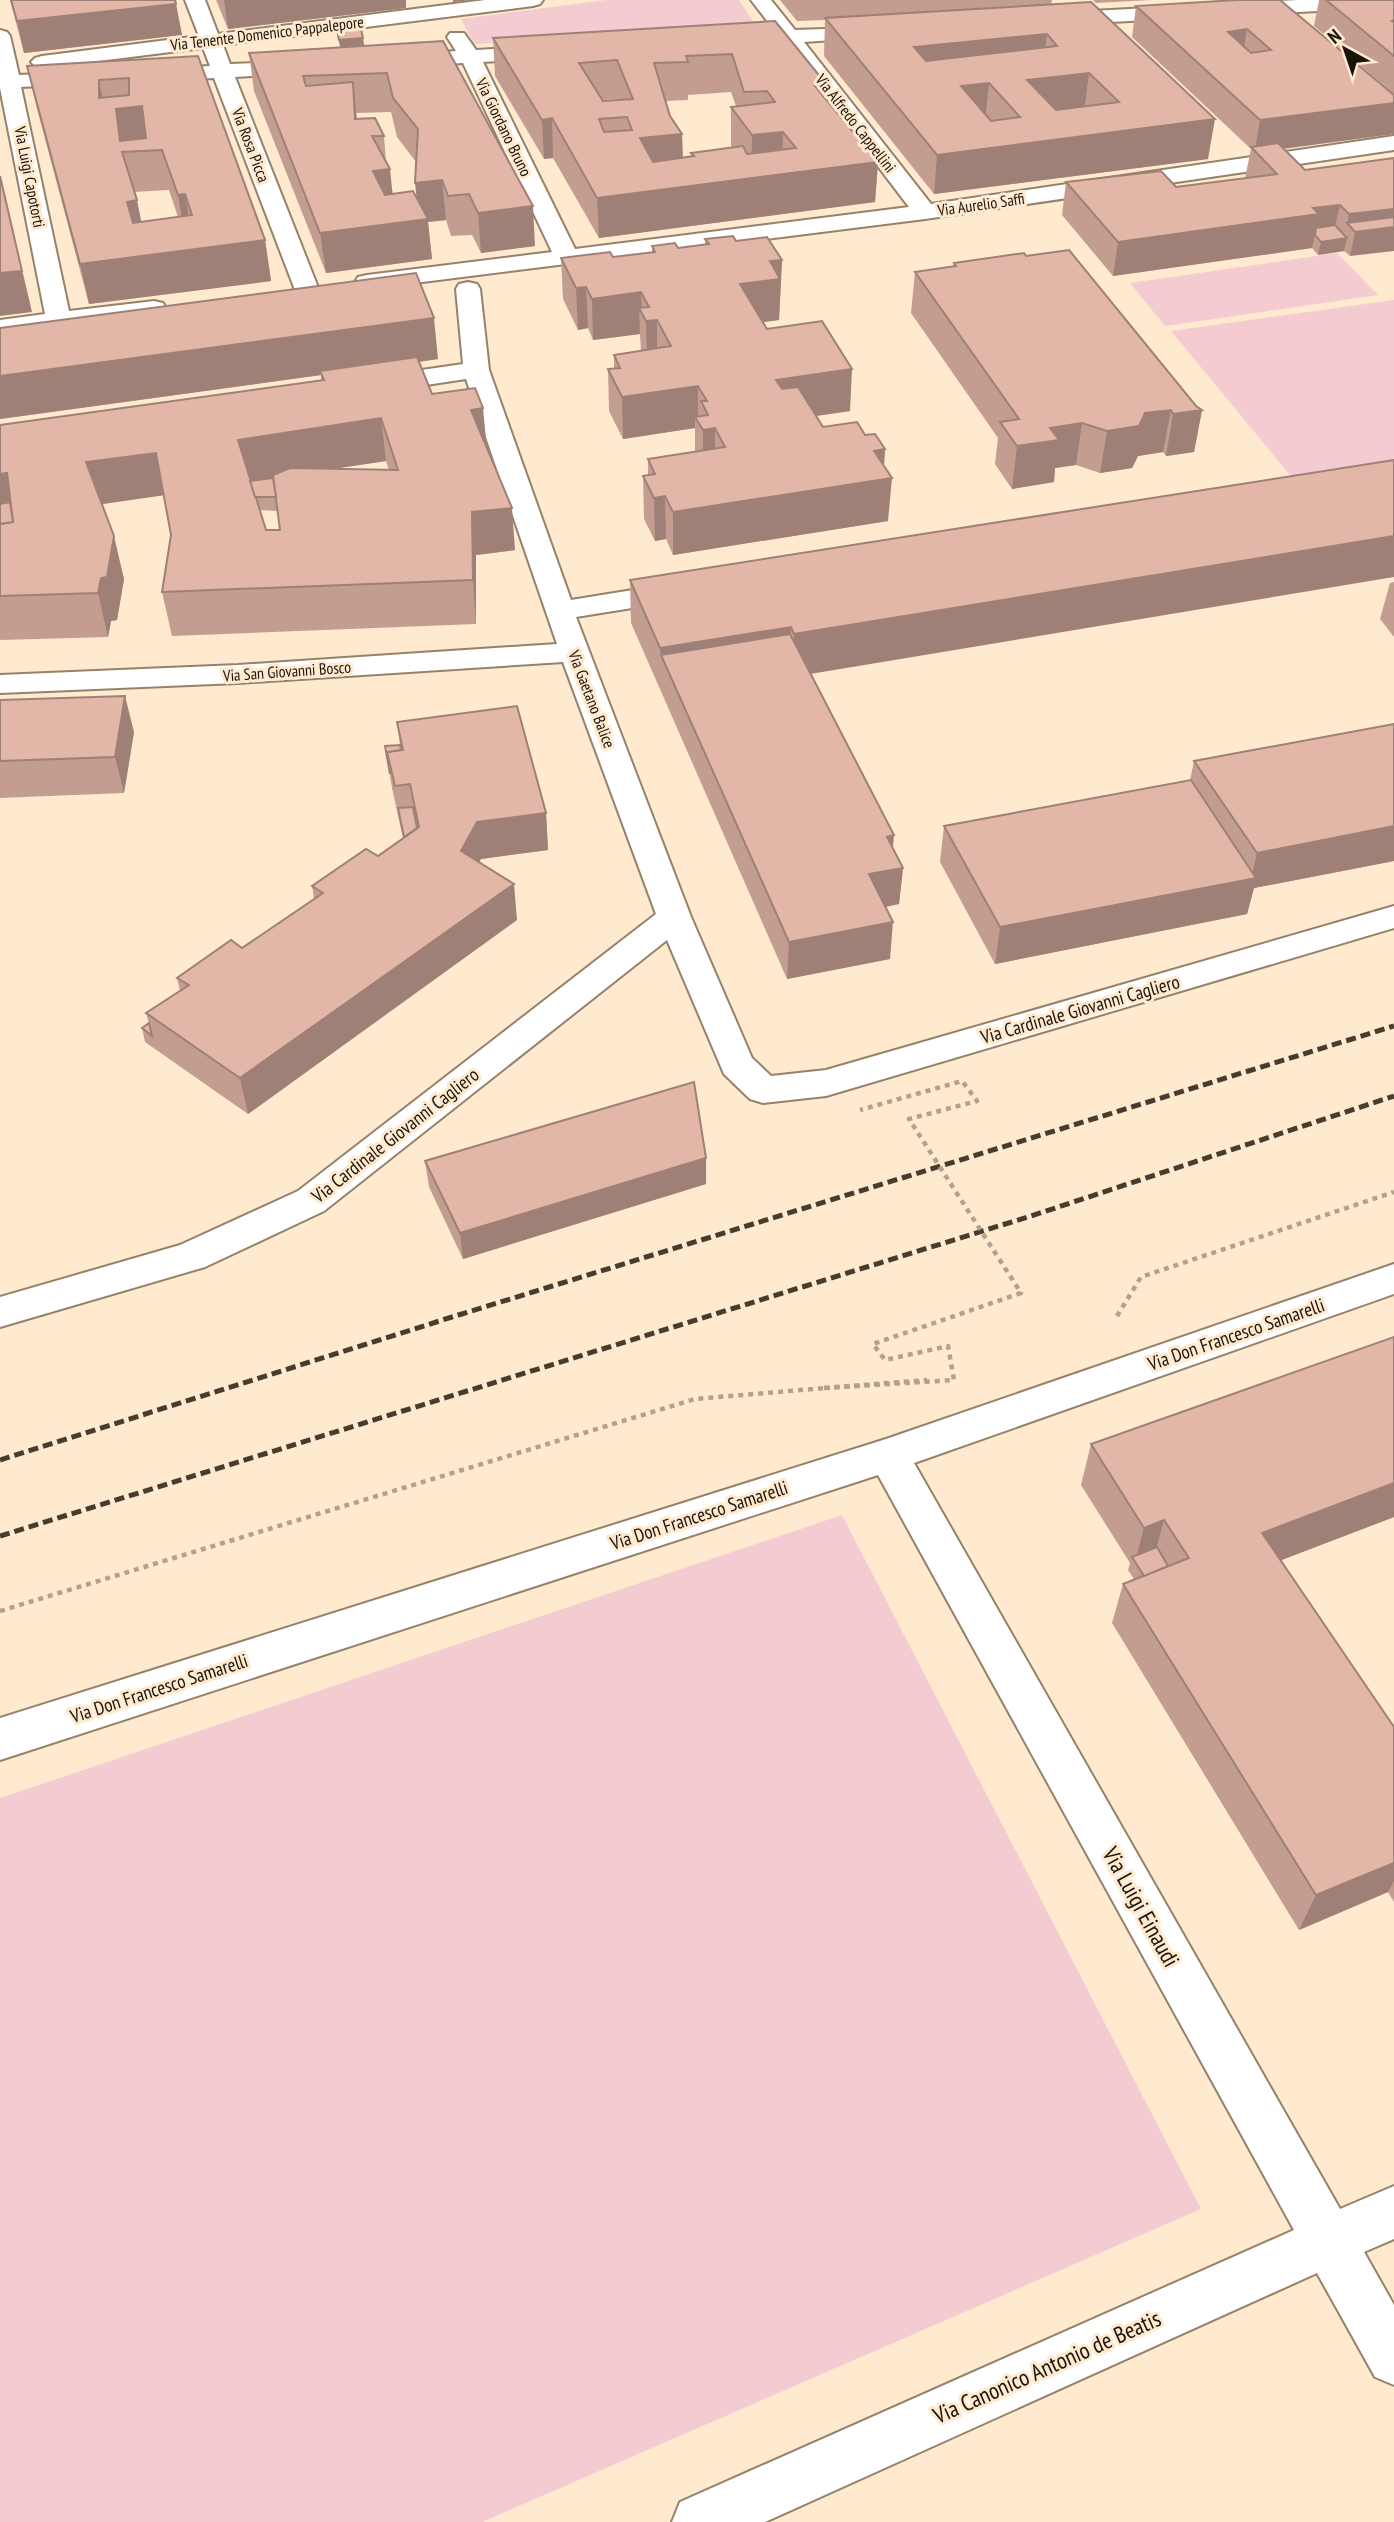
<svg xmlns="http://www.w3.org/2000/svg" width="1394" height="2522" font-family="'PT Sans Narrow',sans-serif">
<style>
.green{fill:#f4cbd1}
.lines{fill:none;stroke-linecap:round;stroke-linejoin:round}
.minor-casing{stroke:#95826a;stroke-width:4}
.path{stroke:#b2a18c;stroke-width:4.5;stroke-dasharray:5 5;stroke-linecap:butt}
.minor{fill:#fff;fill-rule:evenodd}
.rail{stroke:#463c30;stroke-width:5;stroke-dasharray:10 5;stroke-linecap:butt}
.path-bridge{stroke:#b2a18c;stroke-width:4.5;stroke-dasharray:5 5;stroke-linecap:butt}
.wall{fill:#c39d90;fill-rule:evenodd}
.shaded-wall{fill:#9f8076}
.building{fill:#e3b7a8;stroke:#9f8076;stroke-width:2;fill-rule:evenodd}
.labels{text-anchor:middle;stroke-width:6;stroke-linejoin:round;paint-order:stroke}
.far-street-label{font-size:16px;fill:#1a130a;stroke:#ffe9cf}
.street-label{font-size:19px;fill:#1a130a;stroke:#ffe9cf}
.near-street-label{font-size:23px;fill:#1a130a;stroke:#ffe9cf}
</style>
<rect width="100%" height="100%" fill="#ffe9cf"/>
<!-- green -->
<g class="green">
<polygon points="606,0 739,0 757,28 474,44 461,19"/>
<polygon points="1337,253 1378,295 1165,326 1130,283"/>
<polygon points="1394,300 1394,466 1295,481 1171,331"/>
<polygon points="842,1515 1201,2209 482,2522 0,2522 0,1798"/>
</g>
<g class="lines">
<defs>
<g id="minor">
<polygon points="185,0 205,0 218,34 485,0 543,0 540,4 533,6 223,45 230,64 302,61 309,63 313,67 309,71 302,73 235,77 319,290 316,295 307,297 298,295 295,290 214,78 152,81 144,80 141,75 144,70 152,69 210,66 203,48 42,68 35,66 31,62 35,58 42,56 199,36"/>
<polygon points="751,0 771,0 795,30 885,27 888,31 885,35 878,37 804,42 931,204 1394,136 1394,150 925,219 367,289 358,287 355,282 358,277 367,275 552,252 463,63 400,67 393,65 389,61 393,57 400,55 456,51 447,37 450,33 464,33 476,50 546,46 553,48 556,52 553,56 546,58 483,62 575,249 909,207 784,43 729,44 726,40 729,36 775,31"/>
<polygon points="1298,0 1394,0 1394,7 1054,25 1047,23 1044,19 1047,15 1054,13"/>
<polygon points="0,30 7,32 10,36 19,75 82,72 90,73 93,78 90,83 82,84 21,87 69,311 154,301 163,303 166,308 163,313 0,334 0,320 45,314 0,88"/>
<polygon points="468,282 477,284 480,289 489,370 571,600 682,582 692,585 696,591 692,597 682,600 576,617 691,917 752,1058 771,1076 826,1070 1394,906 1394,928 826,1096 763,1103 750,1099 724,1074 667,940 324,1211 205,1267 0,1327 0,1297 180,1245 298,1191 656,914 563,662 238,683 0,693 0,675 238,665 557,644 466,379 373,393 364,390 360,385 364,380 373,377 463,364 456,289 459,284"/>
<polygon points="1394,1264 1394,1294 914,1463 1340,2209 1394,2186 1394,2239 1364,2252 1394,2305 1394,2385 1375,2377 1317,2273 765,2522 672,2522 680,2502 1294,2230 878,1475 0,1760 0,1718 886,1439"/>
</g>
</defs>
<!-- minor casing -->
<use href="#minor" class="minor-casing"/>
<!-- path -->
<g class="path">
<polyline points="1117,1316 1141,1277 1394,1192"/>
<polyline points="824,1388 927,1380"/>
<polyline points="0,1611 695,1399 825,1388"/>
</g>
<!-- minor -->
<use href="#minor" class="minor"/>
<!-- rail -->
<g class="rail">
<polyline points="0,1460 452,1317 1394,1026"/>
<polyline points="0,1536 1031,1216 1394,1096"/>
</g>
<!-- path-bridge -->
<polyline class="path-bridge" points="825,1388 954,1380 948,1346 885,1360 873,1344 1021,1293 909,1119 977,1101 962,1081 860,1110"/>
</g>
<!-- wall -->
<g class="wall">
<polygon points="10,0 175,0 182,35 24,53"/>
<polygon points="216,0 406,0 406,8 228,29"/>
<polygon points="780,0 1052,0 1051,5 1208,159 934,194 824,56 825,20 797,21"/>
<polygon points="1093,0 1152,0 1096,3"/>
<polygon points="1237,0 1394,134 1283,149 1305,170 1394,158 1350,256 1344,251 1318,255 1312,248 1113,276 1062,215 1066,182 1176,187 1245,178 1251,149 1132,37 1136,6"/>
<polygon points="1319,0 1394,0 1394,94 1314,26"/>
<path d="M775 21 827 100 878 162 875 202 599 238 553 158 544 159 495 76 493 38ZM731 92 736 106 731 107V146L732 148 691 153V157L683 158 682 134 670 116 666 101 688 100V95ZM618 99 619 100 603 101 602 100Z"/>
<path d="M336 26 364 46 535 246 481 253 472 235 451 236 446 220 428 222 432 259 326 273 254 91 249 53 340 47ZM391 112 397 137 416 162 417 199 393 194 386 162 384 136 357 119 356 113Z"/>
<path d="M198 56 265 240 271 281 89 304 36 105 27 66ZM169 190 178 217 141 222 134 192Z"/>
<polygon points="705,239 736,241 782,260 779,320 763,322 767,329 850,411 815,416 823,427 865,435 885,449 884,466 888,521 673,555 666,539 655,541 644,519 643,476 648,475 648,459 695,452 695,428 623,439 609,411 608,369 614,368 614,355 641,351 640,334 593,340 588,328 578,330 563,299 561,258 613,257 652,252 652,246 678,248 705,245"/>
<polygon points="954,263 1202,410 1194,452 1166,456 1163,452 1138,456 1132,468 1100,473 1076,465 1055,468 1054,482 1012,489 995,464 998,438 911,313 915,272 953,267"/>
<path d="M0 328 438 359 419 362 432 394 487 447 515 550 476 555V624L172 636 162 592 171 535 164 495 102 504 124 579 117 620 111 621 108 637 0 640V425L321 381V375L0 419ZM386 461 389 470 332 469ZM260 510 278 511 280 530H266Z"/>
<polygon points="1394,460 811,674 893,849 903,868 899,904 886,907 890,959 787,979 631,623 630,580"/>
<polygon points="1394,582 1394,637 1380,619 1390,583"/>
<polygon points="0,700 134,732 124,793 0,798"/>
<polygon points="397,722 546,813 548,850 481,859 479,862 517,920 248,1114 145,1042 142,1028 149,1023 146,1013 180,991 177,978 242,948 314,899 312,886 378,856 403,838 392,788 385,746 400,745"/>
<polygon points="1394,724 1394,861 1254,888 1247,914 995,964 940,862 944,826 1190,780 1194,761"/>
<polygon points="706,1158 706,1184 463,1259 429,1187 425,1161"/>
<polygon points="1394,1337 1394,1517 1281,1560 1394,1727 1394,1902 1388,1892 1299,1930 1112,1623 1123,1584 1134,1579 1128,1570 1130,1563 1081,1485 1091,1444"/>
</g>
<!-- shaded-wall -->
<g class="shaded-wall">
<polygon points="224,0 406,0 406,8 228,29"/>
<polygon points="453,0 473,0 453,2"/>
<polygon points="176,4 182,35 24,53 17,21"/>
<polygon points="1247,29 1242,61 1228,32"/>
<polygon points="1047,34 1042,72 912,85 914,47"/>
<polygon points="363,38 365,50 341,52 339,40"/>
<polygon points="1089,73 1084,112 1023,119 1027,80"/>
<polygon points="99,80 107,119 99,98"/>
<polygon points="353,82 357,121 355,119"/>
<polygon points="989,83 985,122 961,86"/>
<polygon points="827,85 826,123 815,86"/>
<polygon points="1394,103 1394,134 1256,152 1255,150 1260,120"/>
<polygon points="142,106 149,146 122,152 116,109"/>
<polygon points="552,118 553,158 544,159 542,120"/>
<polygon points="1215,119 1208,159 934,194 937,155"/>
<polygon points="783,132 782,171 751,175 752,135"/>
<polygon points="682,134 683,173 641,178 640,138"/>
<polygon points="878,162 875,202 599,238 597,198"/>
<polygon points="390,169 394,209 378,211 373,171"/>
<polygon points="0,175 32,312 0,316"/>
<polygon points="442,180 446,220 428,222 432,259 326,273 320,233 419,220 415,183"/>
<polygon points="185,194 192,235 185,236 178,195"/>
<polygon points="137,200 145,241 135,242 127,202"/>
<polygon points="1340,205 1332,238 1315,235 1312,248 1113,276 1118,242 1313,208"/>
<polygon points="533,206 535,246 481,253 478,213"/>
<polygon points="1394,209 1394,251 1350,256 1355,232 1347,223 1344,239 1347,238 1344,251 1318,255 1321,242 1344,239 1349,214"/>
<polygon points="265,240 271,281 89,304 80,264"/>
<polygon points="782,260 779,320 739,325 740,284 770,261"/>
<polygon points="586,287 588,328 578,330 576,288"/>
<polygon points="641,292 642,312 639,308 640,334 593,340 592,299"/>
<polygon points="434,318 438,359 322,375 320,371 321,375 0,419 0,376"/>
<polygon points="657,320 657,361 647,362 646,321"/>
<polygon points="852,369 850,411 775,422 776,380"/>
<polygon points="698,386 698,422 695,417 695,428 623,439 622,397"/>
<polygon points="483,408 487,450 471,410"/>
<polygon points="1171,410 1163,452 1138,456 1132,468 1100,473 1107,431 1145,413"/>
<polygon points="1202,410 1194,452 1166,456 1173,414"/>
<polygon points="381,418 386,461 245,482 238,440"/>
<polygon points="1082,423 1076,465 1055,468 1054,482 1012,489 1017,446 1050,428"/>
<polygon points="715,428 715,471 703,472 703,430"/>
<polygon points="885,449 883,479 892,478 888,521 673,555 673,512 874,451"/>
<polygon points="156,453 165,495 96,505 86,462"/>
<polygon points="7,473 24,565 0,518 0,474"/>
<polygon points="665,496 666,539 655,541 654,498"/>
<polygon points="512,508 515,550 476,555 476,624 473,580 472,512"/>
<polygon points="114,536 124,579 117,620 111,621 108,637 98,593 101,578"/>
<polygon points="1394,536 1394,577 792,677 794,634"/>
<polygon points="791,627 789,670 661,655 660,648"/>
<polygon points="125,696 134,732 124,793 115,757"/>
<polygon points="546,813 548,850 481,859 465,887 461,851 477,822"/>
<polygon points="1394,826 1394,861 1254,888 1247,914 995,964 1000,927 1251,879 1257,853"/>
<polygon points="894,835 891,870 903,868 899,904 866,910 869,874 887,837"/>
<polygon points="514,884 517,920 248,1114 240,1078"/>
<polygon points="893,922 890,959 787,979 789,942"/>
<polygon points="706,1158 706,1184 463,1259 460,1233"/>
<polygon points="1394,1483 1394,1517 1248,1573 1262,1533"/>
<polygon points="1164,1520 1153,1560 1135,1561 1144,1528"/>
<polygon points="1394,1863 1394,1881 1388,1892 1299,1930 1316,1895"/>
</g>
<!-- building -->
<g class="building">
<polygon points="11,0 175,0 176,4 17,21"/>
<path d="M1237 0H1280L1394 95V103L1260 120 1136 6ZM1247 29 1271 50 1251 53 1228 32Z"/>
<polygon points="1326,0 1394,0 1394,20 1392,21 1394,22 1394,56"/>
<path d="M1091 2 1215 119 937 155 825 18ZM1047 34 1057 46 926 61 914 47ZM1089 73 1119 102 1056 110 1027 80ZM989 83 1020 117 991 121 961 86Z"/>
<path d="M775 21 827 85 815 86 878 162 597 198 552 118 542 120 493 38ZM732 54 744 92 767 91 775 102 731 107 752 135 783 132 796 148 747 154 743 146 691 153 694 156 653 162 640 138 682 134 670 116 654 63 688 62 686 56ZM617 60 633 99 603 101 579 63ZM627 117 632 130 604 132 599 119Z"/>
<polygon points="360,24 363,38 339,40 336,26"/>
<polygon points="443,41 533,206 478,213 469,194 448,196 442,180 415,183 418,129 393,98 387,73 303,76 306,86 353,82 355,119 375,118 384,136 372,136 390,169 373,171 385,195 413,191 428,219 320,233 249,53"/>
<path d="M198 56 265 240 80 264 27 66ZM129 78V95L99 98V80ZM142 106 146 138 120 141 116 109ZM162 150 178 195 185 194 192 215 133 223 127 202 137 200 122 152Z"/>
<polygon points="1278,143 1305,170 1394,158 1394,209 1349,214 1340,205 1313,208 1319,214 1118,242 1066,182 1161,171 1176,187 1277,174 1251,147"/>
<polygon points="0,176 22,271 0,273"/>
<polygon points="1394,217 1394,227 1355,232 1347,223"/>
<polygon points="1335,225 1347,238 1321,242 1315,235 1316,228"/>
<polygon points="733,236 736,241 767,237 782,260 770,261 780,279 740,284 767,329 822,321 852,369 776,380 782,389 798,387 823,427 857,422 865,435 875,434 885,449 874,451 892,478 673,512 665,496 654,498 643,476 655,474 648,459 725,447 715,428 703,430 695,417 708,415 701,401 707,401 698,386 622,397 608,369 620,368 614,355 671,346 657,320 646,321 639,308 649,307 641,292 592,299 586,287 576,288 561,258 610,252 613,257 655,252 652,246 675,243 678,248 709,244 705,239"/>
<polygon points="1069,250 1196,406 1202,410 1173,414 1171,410 1145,413 1139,426 1107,431 1082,423 1050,428 1059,440 1017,446 1000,422 1019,419 915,272 956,266 954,263 1024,253 1026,256"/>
<polygon points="416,273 434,318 0,376 0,328"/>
<path d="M417 357 432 394 475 388 483 408 471 410 512 508 472 512 473 580 162 592 171 535 156 453 86 462 114 536 107 577 101 578 98 593 0 596V524L13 522 7 473 0 474V425L324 380 320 371ZM381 418 398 470 290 468 273 475 280 530H266L238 440Z"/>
<polygon points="1394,460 1394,536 794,634 791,627 660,648 630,580"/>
<polygon points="273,478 276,497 255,497 250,481"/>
<polygon points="10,502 13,522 0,524 0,504"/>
<polygon points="790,634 894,835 887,837 903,868 869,874 893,922 789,942 661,655"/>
<polygon points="125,696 115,757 0,761 0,700"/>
<polygon points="517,706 546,813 477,822 461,851 514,884 240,1078 146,1013 189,985 177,978 231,940 242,948 323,893 312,886 366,849 378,856 419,827 410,784 395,786 387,752 403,750 397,722"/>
<polygon points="1394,724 1394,826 1257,853 1194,761"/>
<polygon points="400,745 401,750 387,752 390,774 385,746"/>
<polygon points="1191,780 1256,878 1000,927 944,826"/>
<polygon points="413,807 417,828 404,837 398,808"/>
<polygon points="149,1023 152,1036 142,1028"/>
<polygon points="694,1082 706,1158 460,1233 425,1161"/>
<polygon points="1394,1337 1394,1483 1262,1533 1394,1727 1394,1863 1316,1895 1123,1584 1189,1558 1164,1520 1144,1528 1091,1444"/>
<polygon points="1157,1547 1168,1566 1144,1576 1132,1557"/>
</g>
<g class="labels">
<!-- far-street labels -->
<g class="far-street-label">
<text transform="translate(267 33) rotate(-7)" y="6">Via Tenente Domenico Pappalepore</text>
<text transform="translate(856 123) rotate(52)" y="6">Via Alfredo Cappellini</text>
<text transform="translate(504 127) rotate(64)" y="6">Via Giordano Bruno</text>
<text transform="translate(251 145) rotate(69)" y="6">Via Rosa Picca</text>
<text transform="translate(30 177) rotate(79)" y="6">Via Luigi Capotorti</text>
<text transform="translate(981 204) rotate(-8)" y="6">Via Aurelio Saffi</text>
<text transform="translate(287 671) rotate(-4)" y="6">Via San Giovanni Bosco</text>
<text transform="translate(592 699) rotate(69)" y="6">Via Gaetano Balice</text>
</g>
<!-- street labels -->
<g class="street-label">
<text transform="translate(1080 1009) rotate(-16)" y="7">Via Cardinale Giovanni Cagliero</text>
<text transform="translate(395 1135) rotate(-38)" y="7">Via Cardinale Giovanni Cagliero</text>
<text transform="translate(1236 1334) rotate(-19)" y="7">Via Don Francesco Samarelli</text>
<text transform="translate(699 1515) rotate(-18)" y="7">Via Don Francesco Samarelli</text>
<text transform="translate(159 1688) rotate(-18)" y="7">Via Don Francesco Samarelli</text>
</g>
<!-- near-street labels -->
<g class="near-street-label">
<text transform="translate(1141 1907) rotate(61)" y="8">Via Luigi Einaudi</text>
<text transform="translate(1047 2367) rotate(-24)" y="8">Via Canonico Antonio de Beatis</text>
</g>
</g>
<!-- north arrow -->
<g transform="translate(1345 49) rotate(320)" stroke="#ffe9cf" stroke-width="5" paint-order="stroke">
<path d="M0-5L12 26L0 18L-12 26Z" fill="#1a130a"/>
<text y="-10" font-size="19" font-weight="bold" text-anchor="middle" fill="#1a130a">N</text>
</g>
</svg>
